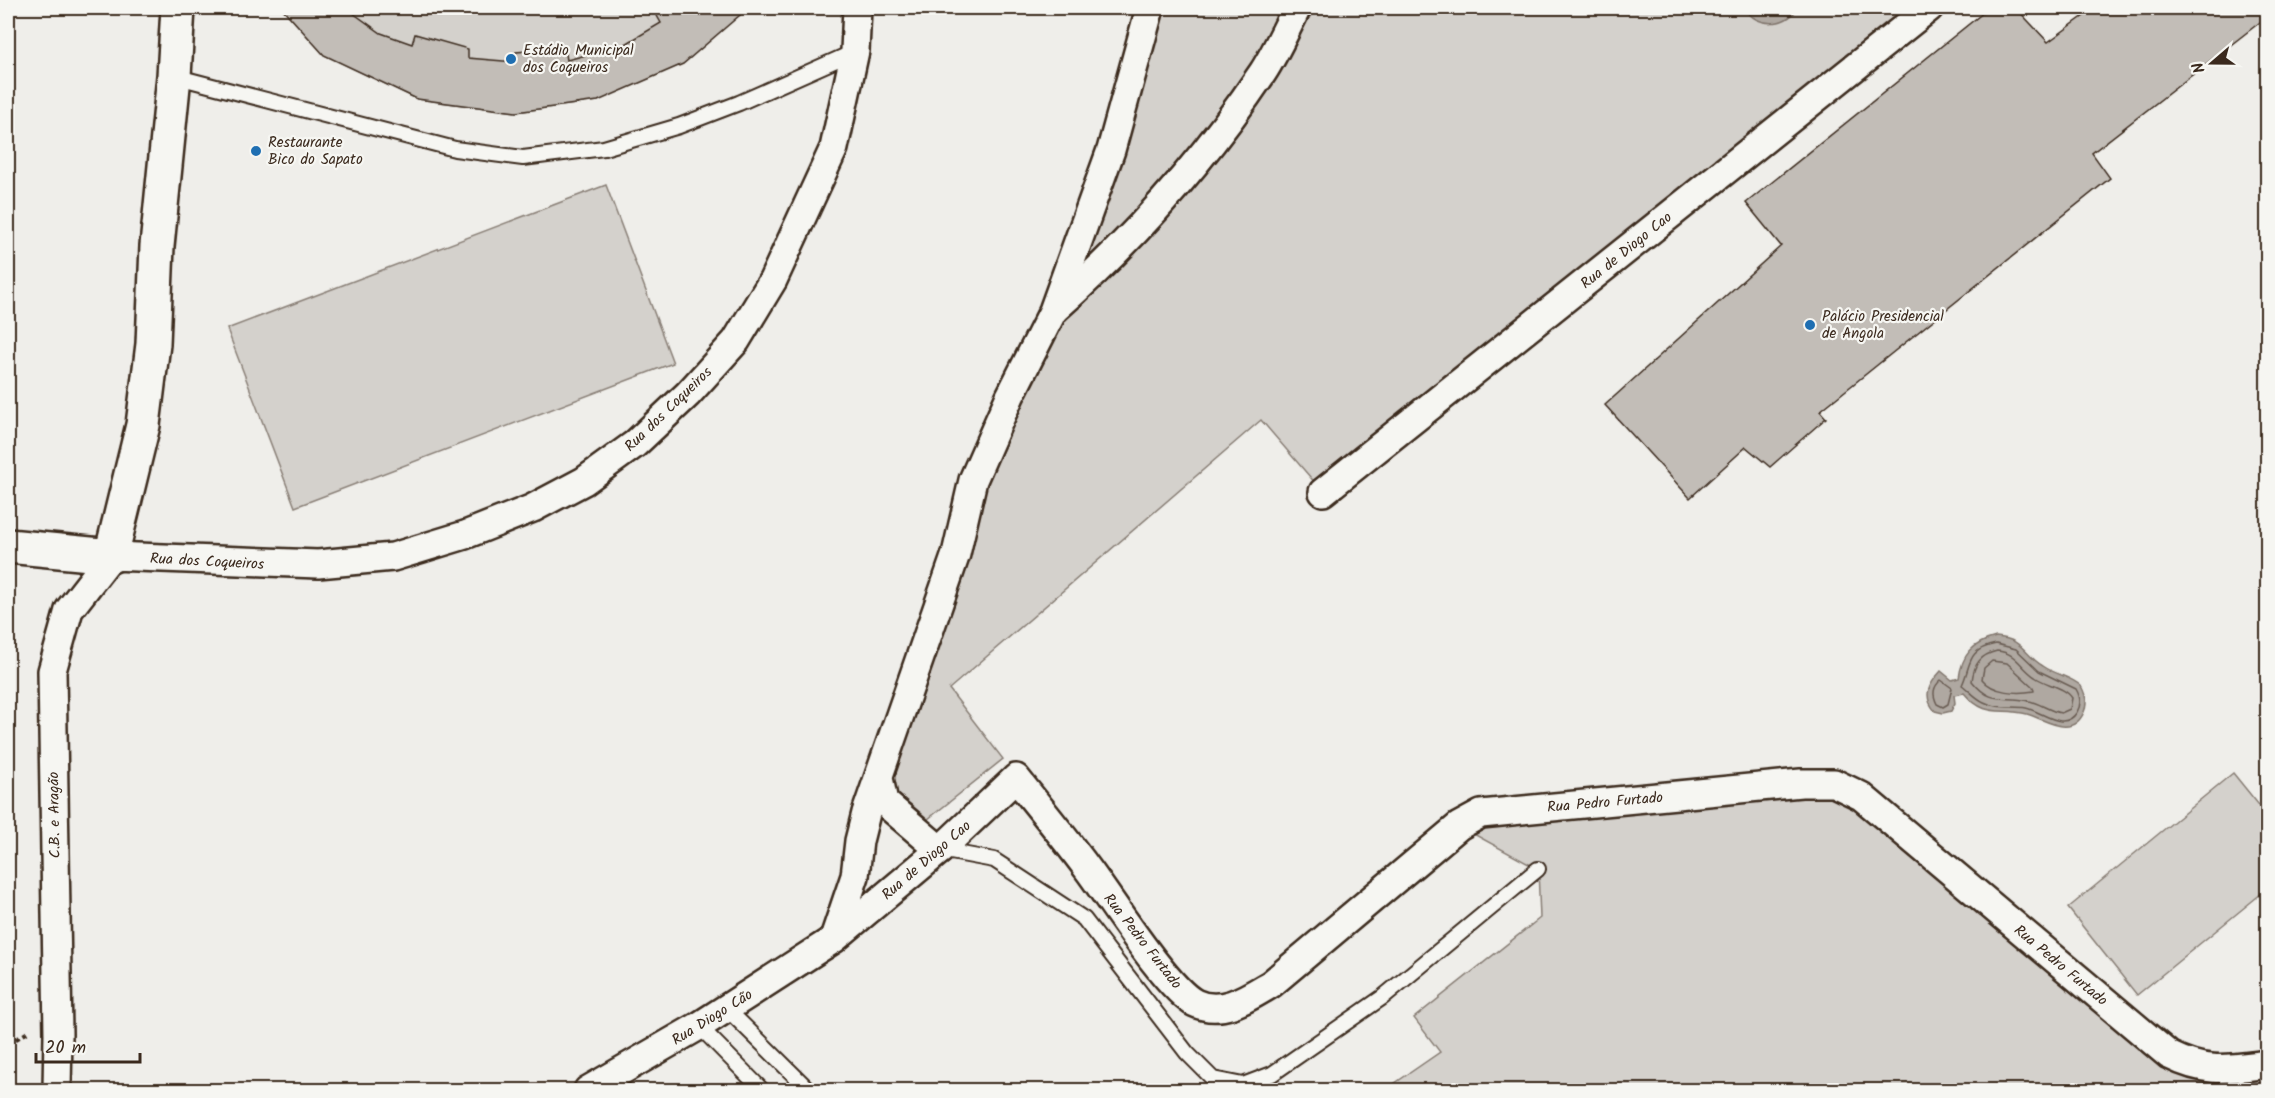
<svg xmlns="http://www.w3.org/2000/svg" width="2275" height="1098" font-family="Kalam,sans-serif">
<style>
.green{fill:#d4d1cc;stroke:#887e75;stroke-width:1.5}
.water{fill:#afa8a1;stroke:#81766d;stroke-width:1.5}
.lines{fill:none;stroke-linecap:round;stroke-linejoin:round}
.shore{stroke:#695c52;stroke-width:1.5}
.building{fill:#c2bdb7;stroke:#3b2a1e;stroke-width:1.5}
.lane-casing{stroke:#3b2a1e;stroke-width:18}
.street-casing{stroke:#3b2a1e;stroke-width:32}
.secondary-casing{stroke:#3b2a1e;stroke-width:38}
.path{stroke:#3b2a1e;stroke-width:4;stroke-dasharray:4.5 4.5;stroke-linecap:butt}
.lane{stroke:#f6f6f2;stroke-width:14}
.street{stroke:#f6f6f2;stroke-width:27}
.secondary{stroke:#f6f6f2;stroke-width:33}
.poi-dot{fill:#1f6fb2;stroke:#f6f6f2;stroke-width:2}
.labels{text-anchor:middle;stroke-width:4.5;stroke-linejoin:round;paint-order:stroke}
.poi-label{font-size:15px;fill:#3b2a1e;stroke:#f6f6f2;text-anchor:start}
.street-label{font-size:15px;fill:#3b2a1e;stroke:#f6f6f2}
</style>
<rect width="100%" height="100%" fill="#efeeea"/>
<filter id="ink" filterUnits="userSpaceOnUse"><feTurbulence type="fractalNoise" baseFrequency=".0167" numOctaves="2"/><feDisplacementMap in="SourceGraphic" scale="12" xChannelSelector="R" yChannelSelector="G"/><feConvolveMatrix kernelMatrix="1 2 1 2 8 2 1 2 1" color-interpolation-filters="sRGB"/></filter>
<g filter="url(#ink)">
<!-- green -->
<g class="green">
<polygon points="282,8 745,8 740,15 598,101 516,112 417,99 324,55"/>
<polygon points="1150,8 1929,8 1323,492 1261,420 949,689 1003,759 928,819 879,778 1010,396"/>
<polygon points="606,185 673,363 295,507 227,329"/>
<polygon points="2233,773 2267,815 2267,889 2137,995 2068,908"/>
<polygon points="1834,783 2169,1055 2268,1064 2267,1090 1385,1090 1440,1052 1414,1018 1540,918 1538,869 1459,826"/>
</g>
<!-- water -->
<g class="water">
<path d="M1744 8H1798C1785 27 1758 28 1744 8Z"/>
<path d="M1996 637C2024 639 2023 654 2043 666 2056 675 2070 676 2081 686 2086 695 2088 703 2084 712 2072 740 2045 719 2027 714 2000 707 1986 719 1964 693L1954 695 1955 703 1951 711 1943 713 1935 711C1922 696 1929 684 1941 671L1952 680 1959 678C1962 655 1972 643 1996 637Z"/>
</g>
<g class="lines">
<!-- shore -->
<g class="shore">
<path d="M1996 644 2016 649 2039 671 2076 689C2080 696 2082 704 2077 712 2064 733 2042 711 2026 708 2012 706 1997 709 1984 702 1975 698 1969 690 1962 685 1972 663 1966 650 1996 644Z"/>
<path d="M1997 651C2016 652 2021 668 2035 677 2046 685 2065 687 2072 698L2070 709 2061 713C2049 711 2040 703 2029 701 2003 695 1992 706 1972 681 1974 664 1980 655 1997 651Z"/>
<path d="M1992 661 2007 663 2033 687 2034 691C2017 694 1993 693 1982 679L1984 668Z"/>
<path d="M1941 680 1952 688 1948 704 1943 707 1937 704C1932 694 1933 687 1941 680Z"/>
</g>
</g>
<!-- building -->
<g class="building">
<polygon points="282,8 346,8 381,33 412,44 415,34 468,49 468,58 515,62 516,52 565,48 567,60 624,45 661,23 656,14 665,8 745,8 740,15 683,64 598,101 516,112 417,99 324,55"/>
<polygon points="1989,8 2016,8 2048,42 2095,8 2268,8 2268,16 2092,153 2110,178 1820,411 1826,418 1770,467 1746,447 1690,498 1605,405 1781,246 1746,203"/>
</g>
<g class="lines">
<defs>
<g id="lane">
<polyline points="174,76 455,149 523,158 604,148 679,126 739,103 854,52"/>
<polyline points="940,850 994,860 1084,919 1187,1053 1213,1079 1243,1085 1272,1074 1383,997 1538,869"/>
<polyline points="727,1009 809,1090"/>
<polyline points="699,1026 762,1090"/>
</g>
<g id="street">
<path d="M1055 309C1134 239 1204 160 1263 72 1276 52 1286 29 1297 8"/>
<polyline points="1323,492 1929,8"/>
<polyline points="879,778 884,802 940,850"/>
<polyline points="834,938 855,876 859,841 866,813 956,554 973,480 1010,396 1053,311 1111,150 1150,8"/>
<polyline points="57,1090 58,1034 52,671 69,610 111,556 318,564 393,557 465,535 533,508 584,481 635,444 688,394 736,341 773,280 834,148 855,51 857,8"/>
<path d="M588 1090 699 1026 834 939 940 850 1016 778C1040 808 1064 837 1087 868 1109 897 1167 989 1195 1003 1222 1016 1249 997 1271 984L1459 826 1481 814 1801 783H1834L1861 796 2169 1055C2207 1074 2227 1069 2268 1064"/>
</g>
<polyline id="secondary" points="8,546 111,556 143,425 153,344 157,246 174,76 178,8"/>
</defs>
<!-- lane casing -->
<use href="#lane" class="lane-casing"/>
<!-- street casing -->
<use href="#street" class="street-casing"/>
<!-- secondary casing -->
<use href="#secondary" class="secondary-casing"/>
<!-- path -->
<polyline class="path" points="8,1044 28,1032"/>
<!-- lane -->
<use href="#lane" class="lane"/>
<!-- street -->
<use href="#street" class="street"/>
<!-- secondary -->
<use href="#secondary" class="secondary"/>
</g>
</g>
<!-- markers -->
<g class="poi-dot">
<circle cx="511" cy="59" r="6"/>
<circle cx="256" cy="151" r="6"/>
<circle cx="1810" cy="325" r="6"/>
</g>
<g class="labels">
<!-- poi labels -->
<g class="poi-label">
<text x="523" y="55">Estádio Municipal<tspan x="523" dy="17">dos Coqueiros</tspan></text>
<text x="268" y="147">Restaurante<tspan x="268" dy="17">Bico do Sapato</tspan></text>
<text x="1822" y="321">Palácio Presidencial<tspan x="1822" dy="17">de Angola</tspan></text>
</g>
<!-- street labels -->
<g class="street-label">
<text transform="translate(1626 250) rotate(-39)" y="5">Rua de Diogo Cao</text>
<text transform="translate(668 409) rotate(-44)" y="5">Rua dos Coqueiros</text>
<text transform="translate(207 561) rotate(3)" y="5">Rua dos Coqueiros</text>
<text transform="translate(1605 802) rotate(-5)" y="5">Rua Pedro Furtado</text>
<text transform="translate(54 815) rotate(-91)" y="5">C.B. e Aragão</text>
<text transform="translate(926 860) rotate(-41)" y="5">Rua de Diogo Cao</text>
<text transform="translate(1143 941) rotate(52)" y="5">Rua Pedro Furtado</text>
<text transform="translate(2061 965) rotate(40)" y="5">Rua Pedro Furtado</text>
<text transform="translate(712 1017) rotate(-32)" y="5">Rua Diogo Cão</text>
</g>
</g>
<!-- margin -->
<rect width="2275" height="1098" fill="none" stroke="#f6f6f2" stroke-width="30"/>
<rect x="15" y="15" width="2245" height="1068" fill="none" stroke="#3b2a1e" stroke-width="2" filter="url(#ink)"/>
<!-- north arrow -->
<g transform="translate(2212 63) rotate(250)" stroke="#f6f6f2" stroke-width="4.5" paint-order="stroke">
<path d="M0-4.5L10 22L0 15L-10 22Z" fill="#3b2a1e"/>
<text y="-9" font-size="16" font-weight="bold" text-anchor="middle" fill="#3b2a1e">N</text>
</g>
<!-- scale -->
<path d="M36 1053v9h104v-9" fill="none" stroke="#3b2a1e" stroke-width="3"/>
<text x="45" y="1053" font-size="18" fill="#3b2a1e" stroke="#f6f6f2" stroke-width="4.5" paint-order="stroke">20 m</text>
</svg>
